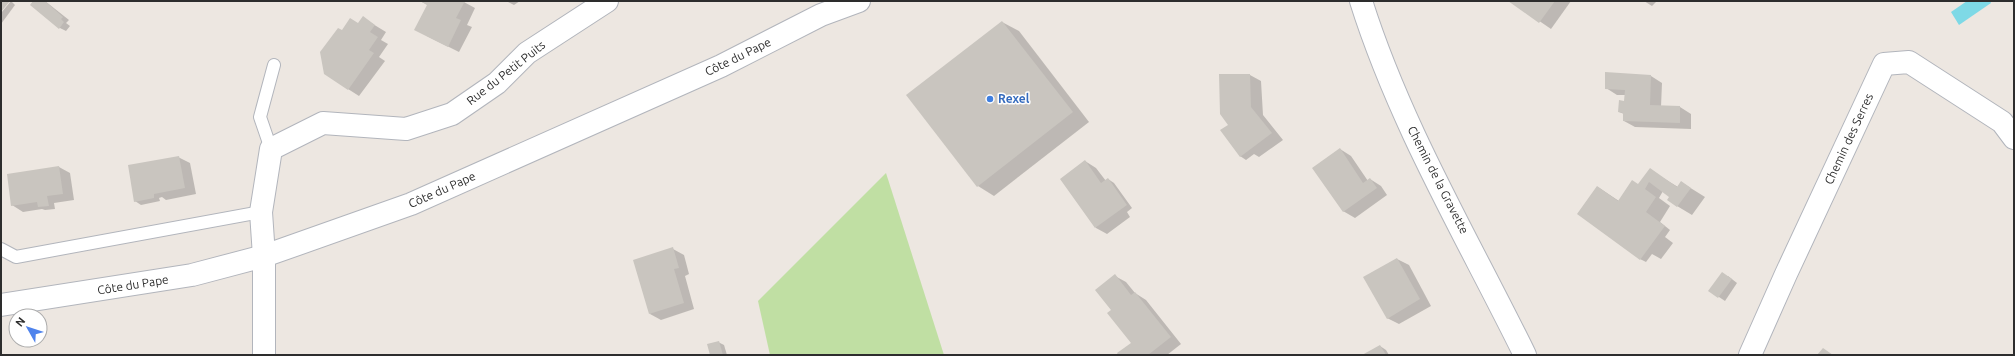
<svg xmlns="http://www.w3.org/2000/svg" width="2015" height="356" font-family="Ubuntu,sans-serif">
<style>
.green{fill:#c0dfa3}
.water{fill:#7ed9e6}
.shadow{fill:#0003}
.building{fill:#c9c5bf}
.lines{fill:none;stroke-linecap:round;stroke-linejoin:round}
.service-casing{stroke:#b2b5bc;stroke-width:14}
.minor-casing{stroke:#b2b5bc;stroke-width:24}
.secondary-casing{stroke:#b2b5bc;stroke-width:24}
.service{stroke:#fff;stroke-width:12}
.minor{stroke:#fff;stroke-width:22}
.secondary{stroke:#fff;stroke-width:22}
.shop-dot{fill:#3f7fe0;stroke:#fff;stroke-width:1.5}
.labels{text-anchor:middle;stroke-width:3;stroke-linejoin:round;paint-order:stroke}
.street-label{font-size:12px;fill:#2d2d2d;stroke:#fff}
.shop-label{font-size:12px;font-weight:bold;fill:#366cbe;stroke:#fff;text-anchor:start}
</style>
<rect width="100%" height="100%" fill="#ede7e1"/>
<!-- green -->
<polygon class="green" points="886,173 944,355 770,355 758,301"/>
<!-- water -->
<polygon class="water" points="1967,1 1990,1 1991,3 1959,25 1951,12"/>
<!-- shadow -->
<g class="shadow">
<polygon points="11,1 15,5 1,24 1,13"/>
<polygon points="35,1 45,1 69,20 66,23 70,26 66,31 60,28"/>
<polygon points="420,1 462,1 475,8 467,25 472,27 459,52 427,36 428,5"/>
<polygon points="506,1 520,1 514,5"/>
<polygon points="1510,1 1571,1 1551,29"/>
<polygon points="1644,1 1657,1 1652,6"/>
<polygon points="363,18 386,32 381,40 388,44 379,57 385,61 359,96 348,89 342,31 358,24"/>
<polygon points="1002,22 1019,31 1089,122 994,196 978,186"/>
<polygon points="1250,75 1261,81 1263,115 1283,140 1259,157 1254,154 1246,160 1240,156"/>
<polygon points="1651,76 1662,83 1661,107 1680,107 1691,114 1691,129 1635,127 1624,121 1624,114 1619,112 1625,102 1625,95 1617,95 1606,88"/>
<polygon points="1340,149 1351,156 1368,181 1370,179 1381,186 1387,195 1355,218 1343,211"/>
<polygon points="178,157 190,163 196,194 166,200 162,197 159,198 160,201 141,205 135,201"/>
<polygon points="1085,161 1096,168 1106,181 1108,179 1114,183 1132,208 1127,212 1130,217 1107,234 1096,228"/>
<polygon points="59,167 70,173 74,200 54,203 55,209 45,210 42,209 23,212 12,205"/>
<polygon points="1650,170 1678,187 1681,182 1705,197 1692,215 1677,206 1671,197 1663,191 1659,198 1670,206 1660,222 1670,230 1665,237 1673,243 1661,259 1652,254 1646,262 1640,259 1598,187 1619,201 1639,185"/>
<polygon points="673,249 684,255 689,274 685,276 694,309 661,320 650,314"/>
<polygon points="1397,259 1409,265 1431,306 1399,324 1387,318"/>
<polygon points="1115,276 1126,282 1135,293 1146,300 1181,344 1167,355 1120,355 1132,343 1113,310"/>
<polygon points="1728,276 1737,283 1725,301 1710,291"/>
<polygon points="718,342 724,345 727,355 711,355"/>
<polygon points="1380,346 1386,350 1389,355 1365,355"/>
</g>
<!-- building -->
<g class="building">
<polygon points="1,1 10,1 1,12"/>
<polygon points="33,1 45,1 63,17 61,19 64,22 59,29 30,5"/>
<polygon points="420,1 465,1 456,18 461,20 448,47 414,30 427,5"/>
<polygon points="1508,1 1555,1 1539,23"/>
<polygon points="363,16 375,25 370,32 378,37 369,50 374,53 348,90 324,74 320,52 338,28 342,30 350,18 358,23"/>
<polygon points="1002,21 1073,112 977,187 906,95"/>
<polygon points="1605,72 1651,75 1650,105 1680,106 1680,123 1623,121 1623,113 1618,112 1619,100 1624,101 1625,90 1605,89"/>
<polygon points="1219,74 1250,74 1251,107 1272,133 1240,157 1220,130 1228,125 1220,114"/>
<polygon points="1340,148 1363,183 1370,178 1377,188 1343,212 1312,168"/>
<polygon points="179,156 185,188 154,194 154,198 134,202 128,165"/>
<polygon points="1085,160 1101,183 1108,178 1127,205 1095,228 1060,179"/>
<polygon points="59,166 63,194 47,196 49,206 38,207 37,202 11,206 7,174"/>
<polygon points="1650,168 1677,187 1681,181 1691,188 1677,207 1667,200 1669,197 1649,182 1645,189 1656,197 1646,212 1665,226 1640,260 1577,214 1597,186 1618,201 1632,180 1638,184"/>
<polygon points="673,247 679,268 674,269 684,303 649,314 633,260"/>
<polygon points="1397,258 1420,299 1387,319 1363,277"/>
<polygon points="1722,272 1732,279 1718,298 1708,291"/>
<polygon points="1115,274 1131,295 1135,292 1171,337 1148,355 1118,355 1117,353 1131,343 1107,313 1111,310 1095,290"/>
<polygon points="719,341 723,355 710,355 707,344"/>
<polygon points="1380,345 1386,355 1362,355"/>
<polygon points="1823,348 1833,355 1817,355"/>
</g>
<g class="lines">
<defs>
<g id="service">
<polyline points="271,149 260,117 274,65"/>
<polyline points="1,249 16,257 261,212"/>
</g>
<g id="minor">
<path d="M1361 1C1400 125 1468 239 1525 355"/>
<polyline points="264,355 264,256 261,212 271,149 323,123 406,129 452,114 497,83 527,53 607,1"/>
<polyline points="1750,355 1786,274 1884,64 1909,62 2002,122 2014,138"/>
</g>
<polyline id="secondary" points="1,305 192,275 264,256 411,204 721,66 821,15 859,1"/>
</defs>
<!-- service casing -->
<use href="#service" class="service-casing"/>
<!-- minor casing -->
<use href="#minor" class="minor-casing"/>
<!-- secondary casing -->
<use href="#secondary" class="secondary-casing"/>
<!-- service -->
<use href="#service" class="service"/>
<!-- minor -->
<use href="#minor" class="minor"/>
<!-- secondary -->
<use href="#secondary" class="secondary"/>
</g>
<!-- markers -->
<circle class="shop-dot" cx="990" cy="99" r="4"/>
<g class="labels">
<!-- street labels -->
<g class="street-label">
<text transform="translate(738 57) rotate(-26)" y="4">Côte du Pape</text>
<text transform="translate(506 73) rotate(-38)" y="4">Rue du Petit Puits</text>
<text transform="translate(1849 139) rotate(-65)" y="4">Chemin des Serres</text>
<text transform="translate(1438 180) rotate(63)" y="4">Chemin de la Gravette</text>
<text transform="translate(442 190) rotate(-24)" y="4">Côte du Pape</text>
<text transform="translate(133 285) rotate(-9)" y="4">Côte du Pape</text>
</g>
<!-- shop labels -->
<g class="shop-label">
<text x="998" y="103">Rexel</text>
</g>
</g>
<!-- border -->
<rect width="2015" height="356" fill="none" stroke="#2d2d2d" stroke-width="4"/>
<!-- north arrow -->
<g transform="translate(28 328) rotate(309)"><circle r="19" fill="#ffffff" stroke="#ababab"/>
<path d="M0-3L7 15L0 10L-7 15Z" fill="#4f83ec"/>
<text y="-6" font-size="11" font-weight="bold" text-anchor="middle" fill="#2d2d2d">N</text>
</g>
</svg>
